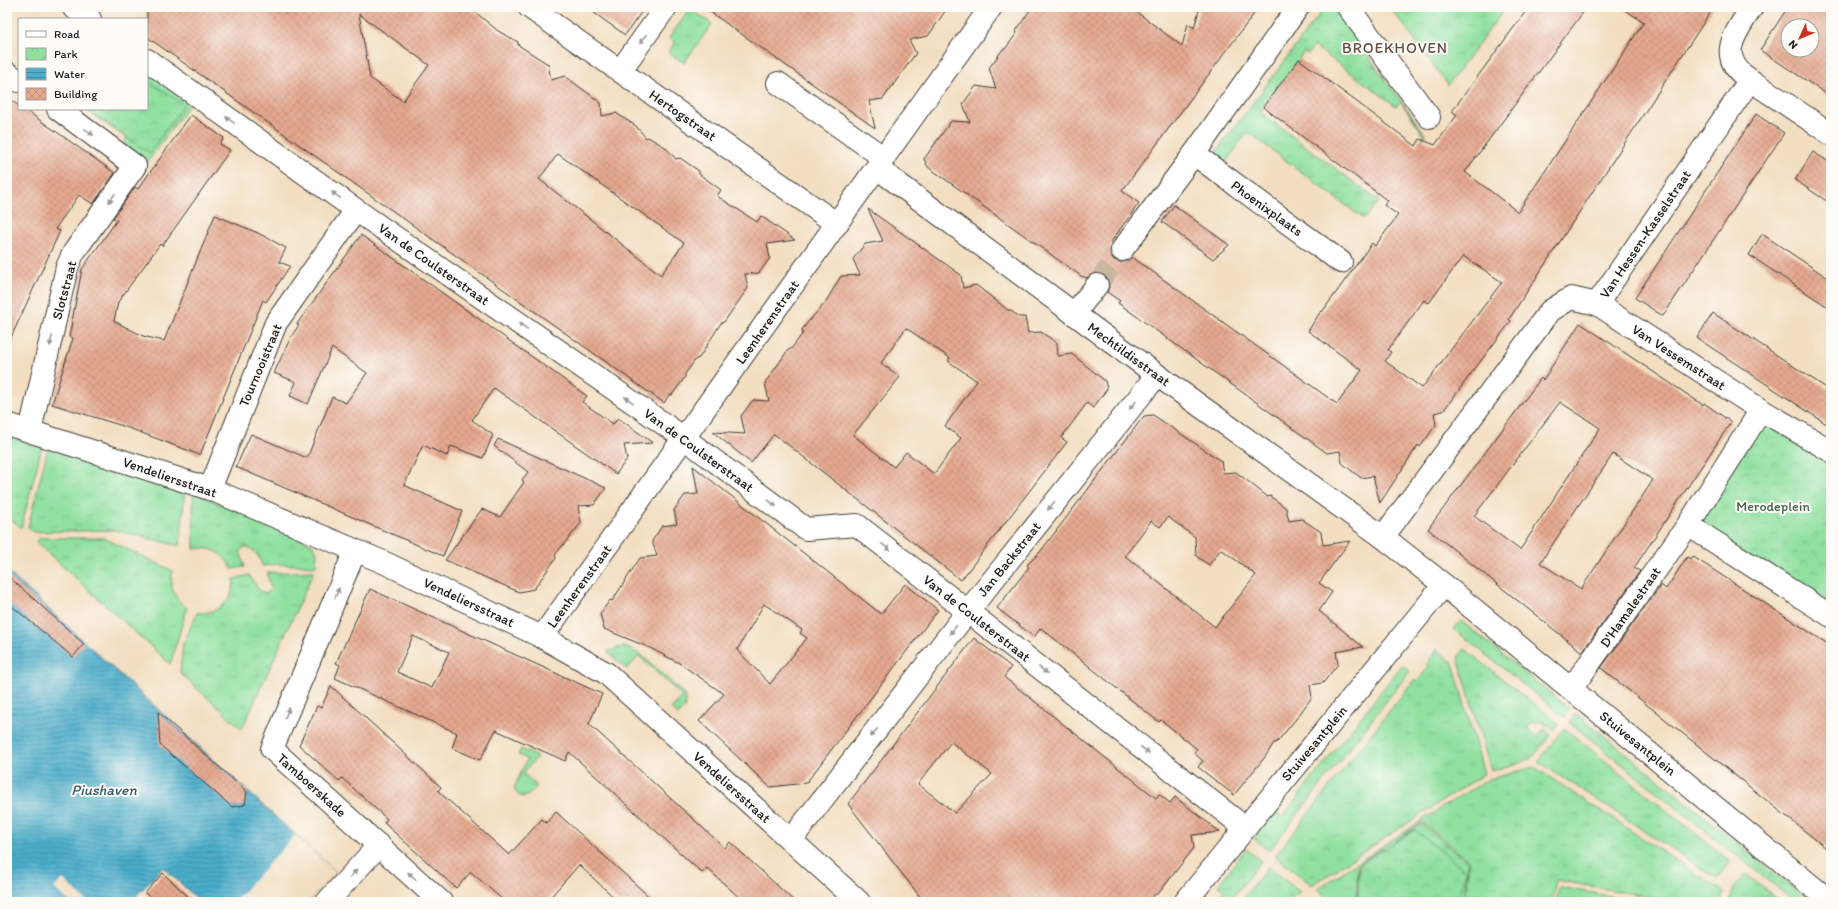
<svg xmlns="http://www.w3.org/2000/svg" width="1838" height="909" font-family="Itim,sans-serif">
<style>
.grass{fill:url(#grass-tufts);stroke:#567e5e}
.park{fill:url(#park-crowns);stroke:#567e5e}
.garden{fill:#90e0a0;stroke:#567e5e}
.water{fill:url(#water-rules);stroke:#346474}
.pier{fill:#f3dec1}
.building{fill:url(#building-cross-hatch);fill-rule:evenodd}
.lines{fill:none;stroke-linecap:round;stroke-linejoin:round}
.minor-tunnel{stroke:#c8b7a0;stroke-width:22;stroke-dasharray:22 11;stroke-linecap:butt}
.minor-casing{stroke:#3c3935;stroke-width:24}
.minor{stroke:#fff;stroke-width:22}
.oneway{fill:#999}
.labels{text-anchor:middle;stroke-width:4;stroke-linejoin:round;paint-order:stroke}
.street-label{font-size:14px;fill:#1c1c1c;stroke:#fdfcf7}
.park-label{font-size:14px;fill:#45614a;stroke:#fdfcf7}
.neighbourhood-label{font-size:15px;letter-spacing:1px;fill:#624d44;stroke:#fdfcf7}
.water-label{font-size:15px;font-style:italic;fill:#325d6b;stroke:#fdfcf7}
</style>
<defs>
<pattern id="grass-tufts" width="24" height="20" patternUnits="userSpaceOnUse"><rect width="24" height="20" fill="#90e0a0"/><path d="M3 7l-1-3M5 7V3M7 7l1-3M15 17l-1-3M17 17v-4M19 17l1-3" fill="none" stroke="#7cc089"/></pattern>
<pattern id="park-crowns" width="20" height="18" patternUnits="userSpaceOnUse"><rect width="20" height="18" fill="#90e0a0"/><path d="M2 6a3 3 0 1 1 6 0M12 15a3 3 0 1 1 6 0" fill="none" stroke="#7cc089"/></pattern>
<pattern id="water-rules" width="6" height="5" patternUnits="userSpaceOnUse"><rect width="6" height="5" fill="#4cadcb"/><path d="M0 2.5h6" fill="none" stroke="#3e8ca4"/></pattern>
<pattern id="building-cross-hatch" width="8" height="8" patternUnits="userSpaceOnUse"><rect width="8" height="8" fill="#e5a88f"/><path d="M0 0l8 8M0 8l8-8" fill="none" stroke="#c4907b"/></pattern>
</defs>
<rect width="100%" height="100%" fill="#fdfcf7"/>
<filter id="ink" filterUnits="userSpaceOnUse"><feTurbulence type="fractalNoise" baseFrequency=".025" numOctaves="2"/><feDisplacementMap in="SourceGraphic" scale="8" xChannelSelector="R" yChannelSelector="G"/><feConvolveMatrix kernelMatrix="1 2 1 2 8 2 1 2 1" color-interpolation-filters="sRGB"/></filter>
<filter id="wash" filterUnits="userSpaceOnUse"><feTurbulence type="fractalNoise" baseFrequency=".012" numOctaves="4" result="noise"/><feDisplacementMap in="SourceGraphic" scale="16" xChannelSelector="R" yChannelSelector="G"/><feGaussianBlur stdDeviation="0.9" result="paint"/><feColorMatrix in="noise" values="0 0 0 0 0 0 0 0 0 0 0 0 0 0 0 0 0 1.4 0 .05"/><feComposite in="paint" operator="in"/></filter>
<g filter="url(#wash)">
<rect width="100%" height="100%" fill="#f3dec1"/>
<!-- grass -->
<g class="grass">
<polygon points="1325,7 1332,7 1426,135 1422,140 1424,135 1401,102 1396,106 1314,46 1308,54 1304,52 1260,112 1379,201 1364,219 1248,132 1225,163 1214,155"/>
<polygon points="1390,7 1506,7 1448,85"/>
<polygon points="690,9 712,24 684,63 668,52 675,42 669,38"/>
<polygon points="147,71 190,103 146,164 122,146 127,138 84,109 147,109"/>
<polygon points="7,434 43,443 21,528 7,515"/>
<polygon points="49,444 185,489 180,546 115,530 33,532 28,527"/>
<path d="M193 492 312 544 317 552 316 566 278 564 262 566C261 558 254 548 245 547L240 551 245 567 232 569C224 553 211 546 194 549Z"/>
<path d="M40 538H104L173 571C169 586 174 599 187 608L170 664 36 542Z"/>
<path d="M314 571 242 729 180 673 183 644 197 613C218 614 234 601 234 579L249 575 259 590 266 594 271 589 267 573Z"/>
<polygon points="1461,621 1570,709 1564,717 1454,629"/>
<path d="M624 647C643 651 670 682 685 696V707L678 715 671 709 682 696 639 656 627 669 607 652 618 648Z"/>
<polygon points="1465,649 1559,724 1554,730 1539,720 1536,723 1533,721 1527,728 1537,737 1544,729 1551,735 1531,759 1491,771 1458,657"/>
<polygon points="1437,650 1453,663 1484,774 1312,885 1275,856 1414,680 1417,682 1429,666 1427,663"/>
<polygon points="1402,665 1410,671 1269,851 1254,839 1275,812 1282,817"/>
<polygon points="1576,713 1811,902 1795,902 1569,722"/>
<polygon points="1564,728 1730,861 1717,879 1538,761"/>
<polygon points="521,749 537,757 523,773 537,786 529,795 522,797 517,794 514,788 527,759 518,755"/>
<polygon points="1534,767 1724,892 1723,902 1679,902 1556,880 1552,902 1464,902 1469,861 1422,822 1394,842 1422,824 1468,862 1463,902 1358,902 1359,865 1384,847 1358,864 1356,902 1333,902 1317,889 1444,806 1489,779"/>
<polygon points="1246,849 1261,861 1229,902 1215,902 1224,890 1218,885"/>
<polygon points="1268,867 1300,892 1285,902 1240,902"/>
<polygon points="1746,874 1781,902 1730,902 1733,890"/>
</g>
<!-- park -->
<g class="park">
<polygon points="147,80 184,105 149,153 86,109 147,109"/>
<polygon points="1761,421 1831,464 1831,610 1693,522"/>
<polygon points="1415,830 1466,871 1457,902 1358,902 1359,865"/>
</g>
<!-- garden -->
<polygon class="garden" points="1559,887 1644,902 1556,902"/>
<!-- water -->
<polygon class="water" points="7,571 336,872 308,902 200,902 163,867 131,902 7,902"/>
<!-- pier -->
<g class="pier">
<polygon points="295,835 336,872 308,902 234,902"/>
<polygon points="63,879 87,902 70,902 54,888"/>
</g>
<g id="blocks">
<!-- building -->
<g class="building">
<path d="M147 7H469L498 31 518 42V45L548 64 551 80 565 76 601 103 602 116 616 113 636 126 646 138 648 137 665 147 676 159 680 158 699 171V174L721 190 717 196 757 222 761 216 795 240 767 244 770 258 759 273 745 274 748 288 724 322 721 323 699 358 696 359 685 374V377L672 395H669L664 403 147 37ZM359 14 429 65 403 101 370 78ZM558 154 684 243 661 275 539 179Z"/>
<polygon points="586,7 645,7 625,35"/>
<polygon points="703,7 948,7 928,36 909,40 916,53 883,99 869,101 875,128"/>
<path d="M1032 7H1130L1182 46 1188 24 1194 28 1200 7H1259L1122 191 1139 203 1111 242 1110 255 1114 260 1121 262 1127 261 1132 257 1337 404 1362 370 1308 331 1321 311 1322 312 1372 243 1375 246 1398 215 1384 205 1388 201 1263 107 1299 59 1416 146 1420 139 1435 145 1457 115 1452 111 1529 7H1587L1465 172 1518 212 1644 22 1620 7H1714L1509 319 1511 321 1443 411 1434 413 1436 425 1420 447 1418 445 1380 503 1373 476 1361 478 1342 463 1340 451 1327 453 1118 303 1120 301 1107 292 1109 287V281L1104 275 1098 273 1092 274 1087 278 1081 276 928 167 924 159 951 121 970 122 963 104 976 86 996 89 989 68 1003 49H1005L1017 33 1016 31ZM1463 256 1502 282 1422 388 1385 361 1391 352 1388 350 1424 300 1429 303Z"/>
<path d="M1788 7H1831V97L1760 50ZM1788 26H1812V50H1788Z"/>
<polygon points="7,97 19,106 19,109 24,109 115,173 93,204 79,195 55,229 60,231 7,346"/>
<polygon points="1756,114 1784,133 1663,316 1635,298"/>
<polygon points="191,115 224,138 220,144 230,150 162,246 160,244 118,302 114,321 143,336 164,341 215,215 258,233 286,248 279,262 290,266 266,302 263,300 200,455 126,427 52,404 73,338 69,337 82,269 117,220 113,218 135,187 138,189"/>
<polygon points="1813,152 1831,163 1831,204 1795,180"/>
<polygon points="1174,205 1229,245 1213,259 1162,222"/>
<path d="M868 209 961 275 963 288 976 285 1008 310H1010L1019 317H1025L1028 333 1041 332 1057 343 1058 356 1072 354 1105 381 1107 389 1093 408 1087 403 1061 438 1067 442 961 580 774 434 751 463 713 432 745 434 741 416 753 400 769 401 765 383 788 350 791 349 803 333 802 330 807 323 825 303 841 276 860 275 853 259 865 244 883 241ZM906 328 950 358 948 361 977 381 945 426 961 438 934 474 906 452 894 467 853 435 900 377 881 363Z"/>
<polygon points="1762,234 1831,280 1831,309 1749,255"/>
<polygon points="361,235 587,396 582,402 613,424 618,418 653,443 624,445 627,459 616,474 494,388 472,420 493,435 483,458 451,446 447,456 423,445 404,485 462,511 443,556 236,467 251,434 307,458 332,397 346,403 367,373 332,348 308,404 290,396 296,382 274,373 291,337 299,325 297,324"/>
<polygon points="1713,313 1831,391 1831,427 1697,338"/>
<path d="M1580 323 1703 405 1704 403 1731 422 1634 568 1640 571 1582 652 1428 529 1541 378 1543 380ZM1560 402 1600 428 1520 550 1474 516ZM1613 454 1653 480 1581 589 1540 563Z"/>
<path d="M1153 415 1221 461 1223 473 1236 472 1268 497 1270 496 1286 508 1289 521 1302 519 1321 532 1323 545 1350 541 1319 583 1332 592 1319 611 1363 647 1336 652 1338 664 1323 683 1310 685 1312 697 1296 719 1277 742 1274 743 1265 757 1234 795 1198 767 1203 761 1194 753 1197 749 1161 720 1159 722 1041 628 1034 637 997 608 1029 567 1027 565 1040 552 1144 416ZM1168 517 1195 537 1196 556 1209 565 1221 549 1256 575 1215 627 1125 556 1151 521 1160 527Z"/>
<polygon points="498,439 606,488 594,505 578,506 581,523 555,555 556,558 536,586 534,589 519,592 445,560 482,509 500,517 524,482 522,480 528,472 494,446"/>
<path d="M693 466 881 614 905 584 938 610 806 783 770 787 699 721 724 694 679 663 650 648 604 629 600 614 610 600 612 601 640 558 657 556 652 541 662 526 677 524 674 510 685 495 698 494ZM764 604 802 630 800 633 807 638 770 684 737 650Z"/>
<polygon points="1692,556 1831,646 1831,852 1601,668 1661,585 1666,589 1687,557 1691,559"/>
<polygon points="7,575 84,644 73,657 7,602"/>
<path d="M370 589 602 694 589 724 725 848 730 842 795 902H744L707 868 702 873 569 752 565 761 496 730 480 760 452 748 457 733 335 678 340 665 336 663ZM413 636 449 652 432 688 397 672Z"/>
<path d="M974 638 1011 667 1004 677 1156 798 1159 794 1170 803 1175 797 1220 832 1192 835 1194 848 1158 894H1155L1149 902H924L848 804ZM951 742 992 774 955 813 918 784Z"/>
<polygon points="331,686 441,787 438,791 509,855 542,819 546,823 556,812 655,902 619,902 579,865 546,902 505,902 471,872 456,888 384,823 387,819 342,778 339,781 299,745 317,706 321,708"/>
<polygon points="158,712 247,792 245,805 232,807 160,745"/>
<polygon points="163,873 194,902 155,902 145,893"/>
</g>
</g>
</g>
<g filter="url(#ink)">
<use href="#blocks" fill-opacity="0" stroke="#3c3935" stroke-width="1"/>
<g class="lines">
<!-- minor-tunnel -->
<polyline class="minor-tunnel" points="1097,285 1122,250"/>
<defs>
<g id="minor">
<polyline points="73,7 90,19"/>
<polyline points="529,7 837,224"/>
<polyline points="1348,7 1429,117"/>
<polyline points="147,60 356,210 684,438 806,529 857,525 1244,827"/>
<polyline points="620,71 666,7"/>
<polyline points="7,73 19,81"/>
<polyline points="1750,80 1831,134"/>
<polyline points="778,83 884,158"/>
<polyline points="1194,154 1341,262"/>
<polyline points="877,168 1157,375 1383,537 1444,585 1831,902"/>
<polyline points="1122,250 1194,154 1298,7"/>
<polyline points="1597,304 1761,410"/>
<polyline points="1074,314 1097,285"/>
<polyline points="7,424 210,489 383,562 542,637 606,673 859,902"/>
<polyline points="30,431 67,267 74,252 135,166 58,109"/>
<polyline points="1831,451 1761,410 1688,525 1831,616"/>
<polyline points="210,489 276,323 356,210"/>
<path d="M1383 537 1550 311 1571 298 1597 304 1750 80C1715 57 1735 34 1752 7"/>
<polyline points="355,551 272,749 441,902"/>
<polyline points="542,637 991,7"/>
<polyline points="1571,689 1688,525"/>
<polyline points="791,840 968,611 1157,375"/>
<polyline points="327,902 379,845"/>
<polyline points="1185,902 1444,585"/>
</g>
</defs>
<!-- minor casing -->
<use href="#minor" class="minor-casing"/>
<!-- minor -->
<use href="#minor" class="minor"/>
</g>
<!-- one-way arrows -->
<defs><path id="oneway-solid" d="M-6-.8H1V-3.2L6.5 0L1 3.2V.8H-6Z"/></defs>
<g class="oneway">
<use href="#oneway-solid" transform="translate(643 39) rotate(125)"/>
<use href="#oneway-solid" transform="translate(230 120) rotate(-144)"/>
<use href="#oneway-solid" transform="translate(89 132) rotate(36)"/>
<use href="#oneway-solid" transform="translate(336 195) rotate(-144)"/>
<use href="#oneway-solid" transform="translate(112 198) rotate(125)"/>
<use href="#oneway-solid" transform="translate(523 326) rotate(-145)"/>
<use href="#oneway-solid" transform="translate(51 341) rotate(103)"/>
<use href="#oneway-solid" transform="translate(629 400) rotate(-145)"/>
<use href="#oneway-solid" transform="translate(1133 405) rotate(129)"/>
<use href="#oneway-solid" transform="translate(772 503) rotate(37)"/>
<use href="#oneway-solid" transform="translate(1051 506) rotate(129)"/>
<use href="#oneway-solid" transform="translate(886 547) rotate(38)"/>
<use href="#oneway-solid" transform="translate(337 593) rotate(-67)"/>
<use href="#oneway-solid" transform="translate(953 630) rotate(128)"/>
<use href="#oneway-solid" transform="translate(1043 670) rotate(38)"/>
<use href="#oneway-solid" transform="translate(287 713) rotate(-67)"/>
<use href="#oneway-solid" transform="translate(874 733) rotate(128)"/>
<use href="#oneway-solid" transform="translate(1145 750) rotate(38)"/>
<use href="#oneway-solid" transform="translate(353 874) rotate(-48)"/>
<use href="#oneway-solid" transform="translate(412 876) rotate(-138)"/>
</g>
</g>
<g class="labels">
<!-- street labels -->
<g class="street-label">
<text transform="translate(683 115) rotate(35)" y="5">Hertogstraat</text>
<text transform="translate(1267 208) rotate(36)" y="5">Phoenixplaats</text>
<text transform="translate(1645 234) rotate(-56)" y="5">Van Hessen-Kasselstraat</text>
<text transform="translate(434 264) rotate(35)" y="5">Van de Coulsterstraat</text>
<text transform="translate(64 290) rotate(-75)" y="5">Slotstraat</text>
<text transform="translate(767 322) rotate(-55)" y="5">Leenherenstraat</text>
<text transform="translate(1129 354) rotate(36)" y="5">Mechtildisstraat</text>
<text transform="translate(1679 357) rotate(33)" y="5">Van Vessemstraat</text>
<text transform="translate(260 365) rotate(-67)" y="5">Tournooistraat</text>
<text transform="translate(699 450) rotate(36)" y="5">Van de Coulsterstraat</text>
<text transform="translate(170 477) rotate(19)" y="5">Vendeliersstraat</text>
<text transform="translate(1009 559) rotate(-51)" y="5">Jan Backstraat</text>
<text transform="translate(579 586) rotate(-54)" y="5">Leenherenstraat</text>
<text transform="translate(469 602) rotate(25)" y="5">Vendeliersstraat</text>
<text transform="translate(1630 607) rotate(-55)" y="5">D'Hamalestraat</text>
<text transform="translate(977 618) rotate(38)" y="5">Van de Coulsterstraat</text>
<text transform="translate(1314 743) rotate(-50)" y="5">Stuivesantplein</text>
<text transform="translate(1638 743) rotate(39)" y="5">Stuivesantplein</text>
<text transform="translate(312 785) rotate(42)" y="5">Tamboerskade</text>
<text transform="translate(732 787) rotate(42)" y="5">Vendeliersstraat</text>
</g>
<!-- park labels -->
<g class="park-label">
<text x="1773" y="511">Merodeplein</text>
</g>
<!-- neighbourhood labels -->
<g class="neighbourhood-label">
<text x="1395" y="53">BROEKHOVEN</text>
</g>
<!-- water labels -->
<g class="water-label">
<text x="104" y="795">Piushaven</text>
</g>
</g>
<!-- margin -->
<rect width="1838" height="909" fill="none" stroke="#fdfcf7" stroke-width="24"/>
<!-- legend -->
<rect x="18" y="18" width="130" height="92" fill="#fdfcf7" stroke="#a3a29f"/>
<rect x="26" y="31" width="20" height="6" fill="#ffffff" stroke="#a3a29f"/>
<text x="54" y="38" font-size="12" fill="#1c1c1c">Road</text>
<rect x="26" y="48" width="20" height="12" fill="url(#park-crowns)" stroke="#a3a29f"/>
<text x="54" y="58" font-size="12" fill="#1c1c1c">Park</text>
<rect x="26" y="68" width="20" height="12" fill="url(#water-rules)" stroke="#a3a29f"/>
<text x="54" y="78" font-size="12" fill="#1c1c1c">Water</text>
<rect x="26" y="88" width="20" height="12" fill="url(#building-cross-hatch)" stroke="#a3a29f"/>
<text x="54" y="98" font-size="12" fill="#1c1c1c">Building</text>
<!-- north arrow -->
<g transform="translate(1800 38) rotate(226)"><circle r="19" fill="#fdfcf7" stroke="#a3a29f"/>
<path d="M0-3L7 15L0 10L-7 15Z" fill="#c8321e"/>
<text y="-6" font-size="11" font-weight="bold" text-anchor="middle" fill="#1c1c1c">N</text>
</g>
</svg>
